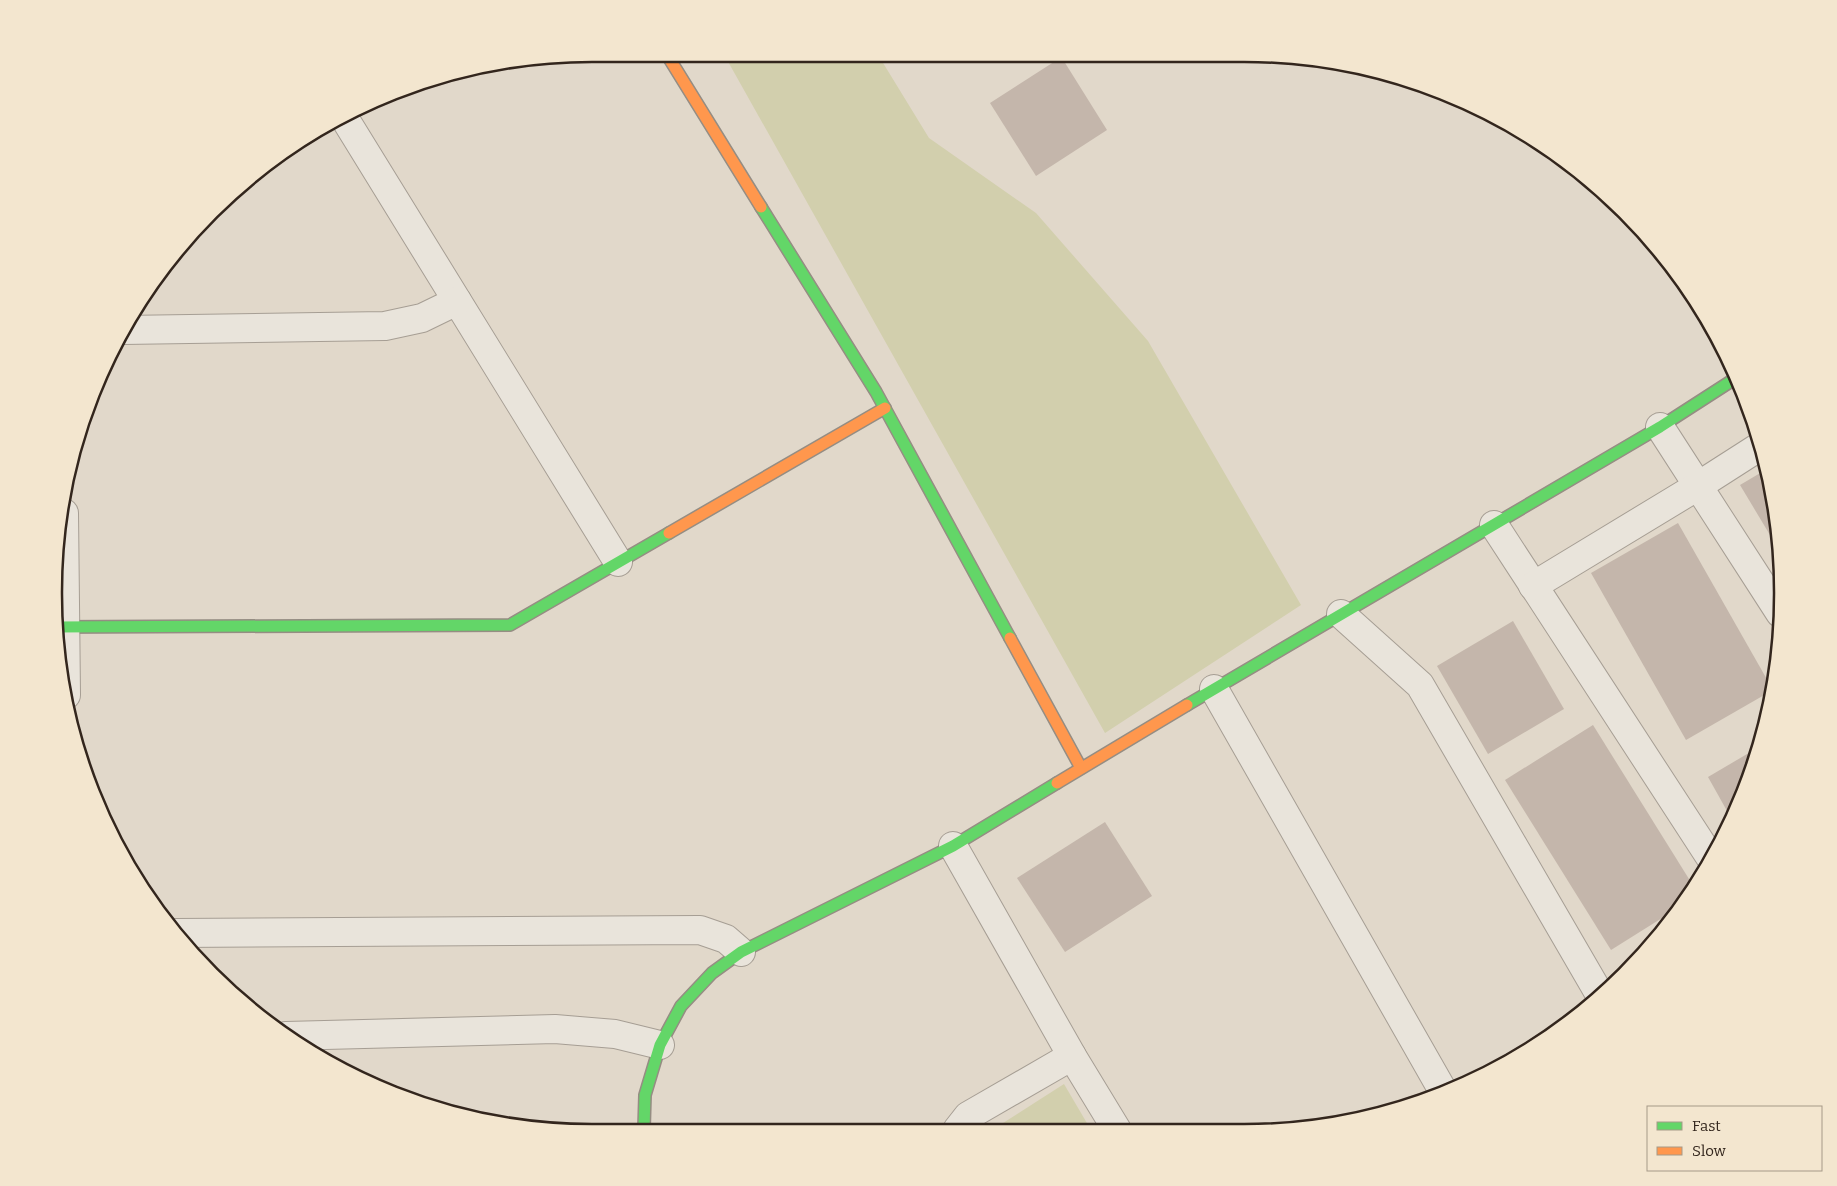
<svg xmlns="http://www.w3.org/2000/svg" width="1837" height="1186" font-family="Bitter,serif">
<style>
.green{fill:#d2cfad}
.building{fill:#c4b6ab}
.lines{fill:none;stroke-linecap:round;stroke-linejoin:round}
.street-casing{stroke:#a69e94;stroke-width:30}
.fast-casing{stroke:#958d83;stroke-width:14}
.slow-casing{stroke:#958d83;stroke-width:14}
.street{stroke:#e9e4db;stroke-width:28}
.fast{stroke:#63d668;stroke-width:11}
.slow{stroke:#ff974d;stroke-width:11}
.rim{fill:none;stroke:#33261d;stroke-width:2.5}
</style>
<rect width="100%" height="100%" fill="#e1d8ca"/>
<!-- green -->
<g class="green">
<polygon points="726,58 880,58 929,138 1036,213 1148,341 1301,605 1105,733"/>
<polygon points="1064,1084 1091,1130 992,1130"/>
</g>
<!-- building -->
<g class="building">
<polygon points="1060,58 1062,58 1107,130 1036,176 990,103"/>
<polygon points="1767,469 1782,555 1740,485"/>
<polygon points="1678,523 1773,690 1686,740 1591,573"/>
<polygon points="1513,621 1564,709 1488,754 1437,666"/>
<polygon points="1593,725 1694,887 1678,908 1611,950 1505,780"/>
<polygon points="1759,747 1755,766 1731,818 1708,777"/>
<polygon points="1105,822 1152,896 1065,952 1017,878"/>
<polygon points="1256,1124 1260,1131 1244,1131"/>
</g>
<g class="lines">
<defs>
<g id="street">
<polyline points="345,119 618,562"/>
<polyline points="123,330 385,326 422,318 457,301"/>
<polyline points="1660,427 1780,613"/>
<polyline points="64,513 66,695"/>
<polyline points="1494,525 1712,860"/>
<polyline points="1533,586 1698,486 1762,445"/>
<polyline points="1341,614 1420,685 1600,995"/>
<polyline points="1214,689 1443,1091"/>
<polyline points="953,846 1072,1056 1117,1130"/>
<polyline points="176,933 700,930 726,939 741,952"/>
<polyline points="286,1036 555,1029 615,1034 660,1045"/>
<polyline points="957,1130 968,1116 1072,1056"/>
</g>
<g id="fast">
<polyline points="761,207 876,392 1010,638"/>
<polyline points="55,627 510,625 669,533"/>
<polyline points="1187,705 1660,427 1736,378"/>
<polyline points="644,1128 645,1095 660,1045 681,1006 712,973 741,952 953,846 1057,783"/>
</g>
<g id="slow">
<polyline points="669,58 761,207"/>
<polyline points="669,533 885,408"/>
<polyline points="1010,638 1081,768"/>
<polyline points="1057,783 1187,705"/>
</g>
</defs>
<!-- street casing -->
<use href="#street" class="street-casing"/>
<!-- fast casing -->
<use href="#fast" class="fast-casing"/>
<!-- slow casing -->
<use href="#slow" class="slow-casing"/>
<!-- street -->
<use href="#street" class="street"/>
<!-- fast -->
<use href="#fast" class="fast"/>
<!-- slow -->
<use href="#slow" class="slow"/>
</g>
<!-- crop -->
<path d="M0 0H1837V1186H0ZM592 62H1244A530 530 0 0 1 1774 592V594A530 530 0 0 1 1244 1124H592A530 530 0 0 1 62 594V592A530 530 0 0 1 592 62Z" fill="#f3e6cf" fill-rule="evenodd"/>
<path class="rim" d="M592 62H1244A530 530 0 0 1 1774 592V594A530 530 0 0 1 1244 1124H592A530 530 0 0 1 62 594V592A530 530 0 0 1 592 62Z"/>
<!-- legend -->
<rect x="1647" y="1106" width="175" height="65" fill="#f3e6cf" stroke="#a69988"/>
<rect x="1657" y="1122" width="25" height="8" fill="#63d668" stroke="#a69988"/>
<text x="1692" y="1131" font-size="15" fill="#33261d">Fast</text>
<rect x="1657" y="1147" width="25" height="8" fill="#ff974d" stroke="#a69988"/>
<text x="1692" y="1156" font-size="15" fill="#33261d">Slow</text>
</svg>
